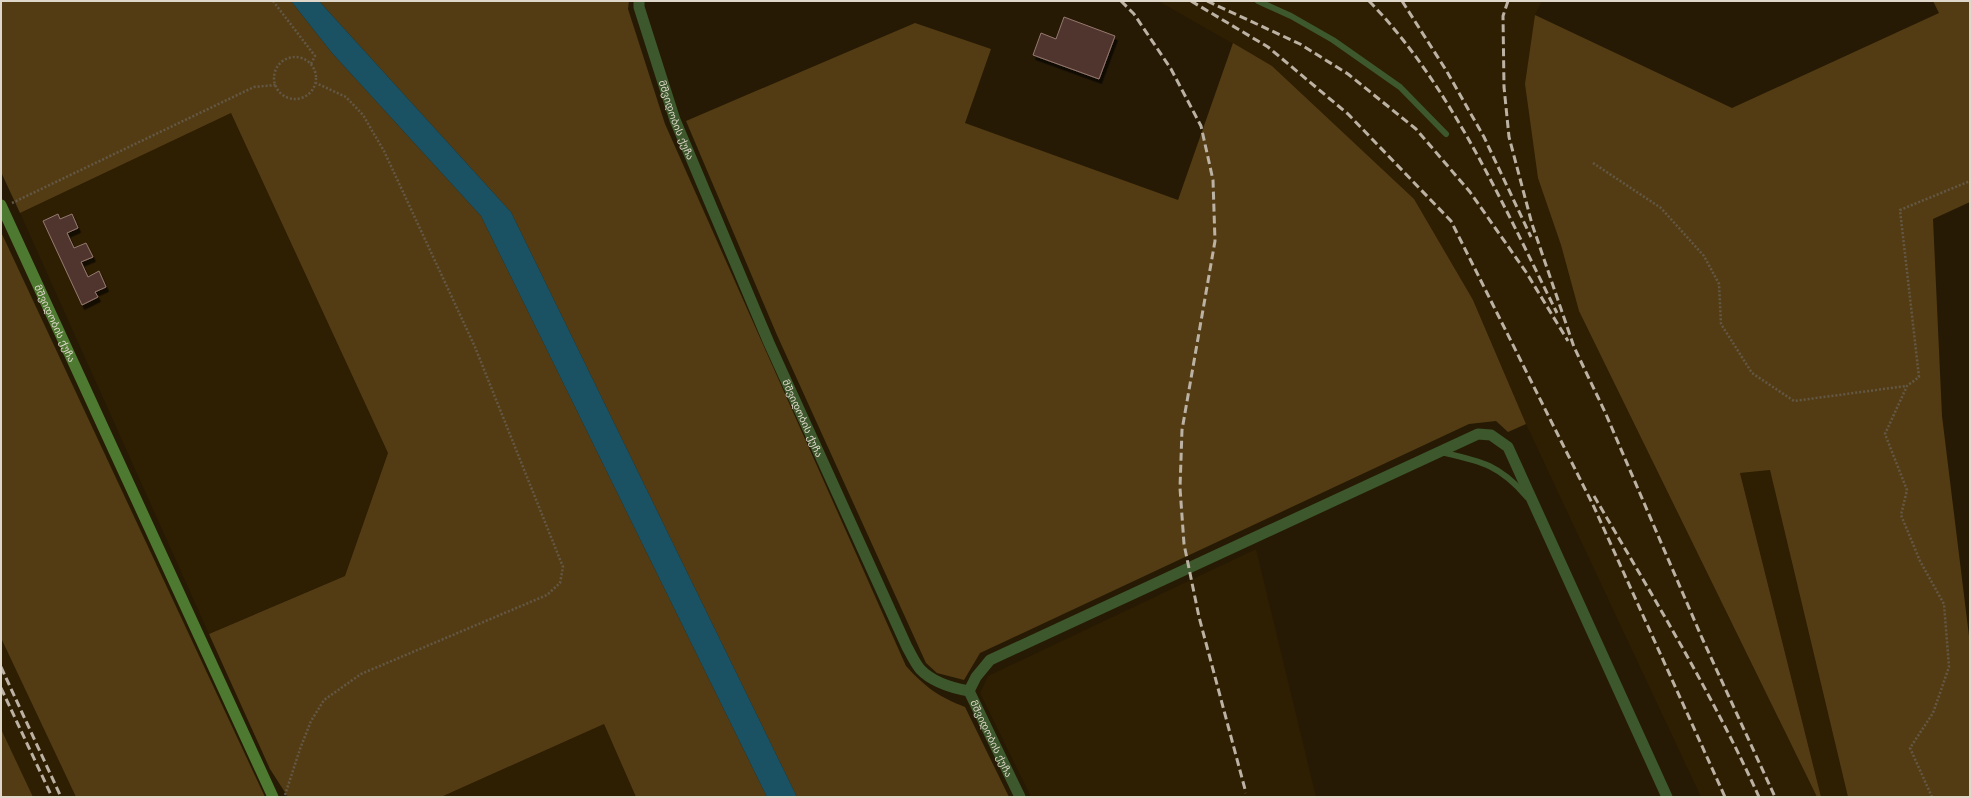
<svg xmlns="http://www.w3.org/2000/svg" width="1971" height="798" font-family="Lora,'Noto Sans Georgian',serif">
<style>
.built{fill:#2e1e02}
.green{fill:#533c13}
.water{fill:#1a5263}
.building{fill:#4f352d;stroke:#967970;filter:url(#shadow)}
.lines{fill:none;stroke-linecap:round;stroke-linejoin:round}
.path{stroke:#635846;stroke-width:2.5;stroke-dasharray:2 2;stroke-linecap:butt}
.service{stroke:#3d582c;stroke-width:6}
.minor{stroke:#3d582c;stroke-width:11}
.secondary{stroke:#4e7930;stroke-width:11}
.rail{stroke:#bbb2a3;stroke-width:3;stroke-dasharray:8 4;stroke-linecap:butt}
.labels{text-anchor:middle;stroke-width:3;stroke-linejoin:round;paint-order:stroke}
.street-label{font-size:10px;fill:#dfd7ca;stroke:#1d1100}
</style>
<defs>
<filter id="shadow"><feDropShadow dx="2.5" dy="4.5" stdDeviation="0" flood-color="#0009"/></filter>
</defs>
<rect width="100%" height="100%" fill="#261a05"/>
<!-- built -->
<g class="built">
<polygon points="1158,1 1542,1 1535,15 1561,245 1579,311 1817,797 1701,797 1526,424 1473,300 1272,66"/>
<polygon points="231,113 388,453 345,576 209,634 20,213"/>
<polygon points="1770,470 1848,797 1821,797 1740,473"/>
<polygon points="1256,549 1316,797 1031,797 980,693 988,676"/>
<polygon points="1,638 76,797 33,797 1,729"/>
<polygon points="604,724 636,797 441,797"/>
</g>
<!-- green -->
<g class="green">
<polygon points="1,1 291,1 332,53 481,216 767,797 636,797 604,724 441,797 288,797 270,769 209,634 345,576 388,453 231,113 20,213 1,172"/>
<path d="M319 1H629L628 9 665 124 906 666C925 687 939 697 965 707L1009 797H797L511 212Z"/>
<polygon points="1933,1 1970,1 1970,202 1933,219 1942,416 1970,644 1970,797 1848,797 1770,470 1740,473 1821,797 1817,797 1579,311 1561,245 1538,178 1525,84 1535,15 1732,108 1939,13"/>
<polygon points="915,23 991,49 965,123 1178,200 1233,43 1272,66 1414,199 1473,300 1526,424 1508,432 1496,421 1469,424 980,653 964,680 937,673 926,663 777,335 686,121"/>
<polygon points="1,232 265,797 76,797 1,638"/>
<polygon points="1,729 33,797 1,797"/>
</g>
<!-- water -->
<polygon class="water" points="291,1 319,1 511,212 797,797 767,797 481,216 332,53"/>
<!-- building -->
<g class="building">
<polygon points="1064,17 1115,36 1099,79 1033,55 1041,33 1056,39"/>
<polygon points="58,214 60,219 72,214 78,228 67,233 74,248 86,243 93,257 81,262 88,277 99,271 106,287 95,292 98,297 82,305 43,221"/>
</g>
<g class="lines">
<!-- path -->
<g class="path">
<polyline points="273,1 315,56 311,64"/>
<circle cx="295" cy="78" r="21"/>
<polyline points="1593,163 1661,208 1704,256 1719,284 1721,324 1752,373 1794,401 1906,386"/>
<polyline points="12,203 254,87 276,85"/>
<polyline points="285,795 300,749 311,721 324,700 361,674 547,595 560,583 563,567 475,347 384,151 363,115 346,97 316,83"/>
<polyline points="1932,797 1910,748 1933,713 1949,667 1944,604 1920,561 1901,515 1907,490 1885,434 1907,386 1919,377 1900,210 1970,181"/>
</g>
<!-- service -->
<g class="service">
<polyline points="1258,1 1291,16 1333,40 1400,87 1446,134"/>
<path d="M1440 452C1480 461 1499 464 1527 497"/>
</g>
<!-- minor -->
<g class="minor">
<path id="s1" d="M639 1V7L675 120 769 343 907 647C911 654 915 663 920 669 932 682 952 688 969 691L1020 797"/>
<polyline points="969,691 976,677 990,660 1478,434 1491,435 1508,447 1667,797"/>
</g>
<!-- secondary -->
<path class="secondary" id="s2" d="M1 205 273 797"/>
<!-- rail -->
<g class="rail">
<polyline points="1121,1 1134,14 1171,69 1201,126 1213,180 1215,241 1182,430 1180,488 1184,544 1199,617 1246,793"/>
<polyline points="1191,1 1268,47 1348,114 1451,221 1594,507 1725,797"/>
<polyline points="1207,1 1300,44 1348,74 1416,129 1470,192 1526,272 1568,341"/>
<path d="M1369 1C1451 85 1505 209 1557 313"/>
<polyline points="1402,1 1446,70 1484,137 1531,237"/>
<polyline points="1508,1 1503,16 1504,87 1509,137 1532,224 1574,347 1605,412 1702,638 1775,797"/>
<path d="M1594 496C1652 595 1712 693 1759 797"/>
<polyline points="1,667 61,797"/>
<polyline points="1,688 52,797"/>
</g>
</g>
<g class="labels">
<!-- street labels -->
<g class="street-label">
<text dy="4" stroke="none"><textPath href="#s1" startOffset="125">მშვიდობის ქუჩა</textPath></text>
<text dy="4" stroke="none"><textPath href="#s2" startOffset="130">მშვიდობის ქუჩა</textPath></text>
<text dy="4" stroke="none"><textPath href="#s1" startOffset="449">მშვიდობის ქუჩა</textPath></text>
<text dy="4" stroke="none"><textPath href="#s1" startOffset="833">მშვიდობის ქუჩა</textPath></text>
</g>
</g>
<!-- border -->
<rect width="1971" height="798" fill="none" stroke="#dfd7ca" stroke-width="4"/>
</svg>
